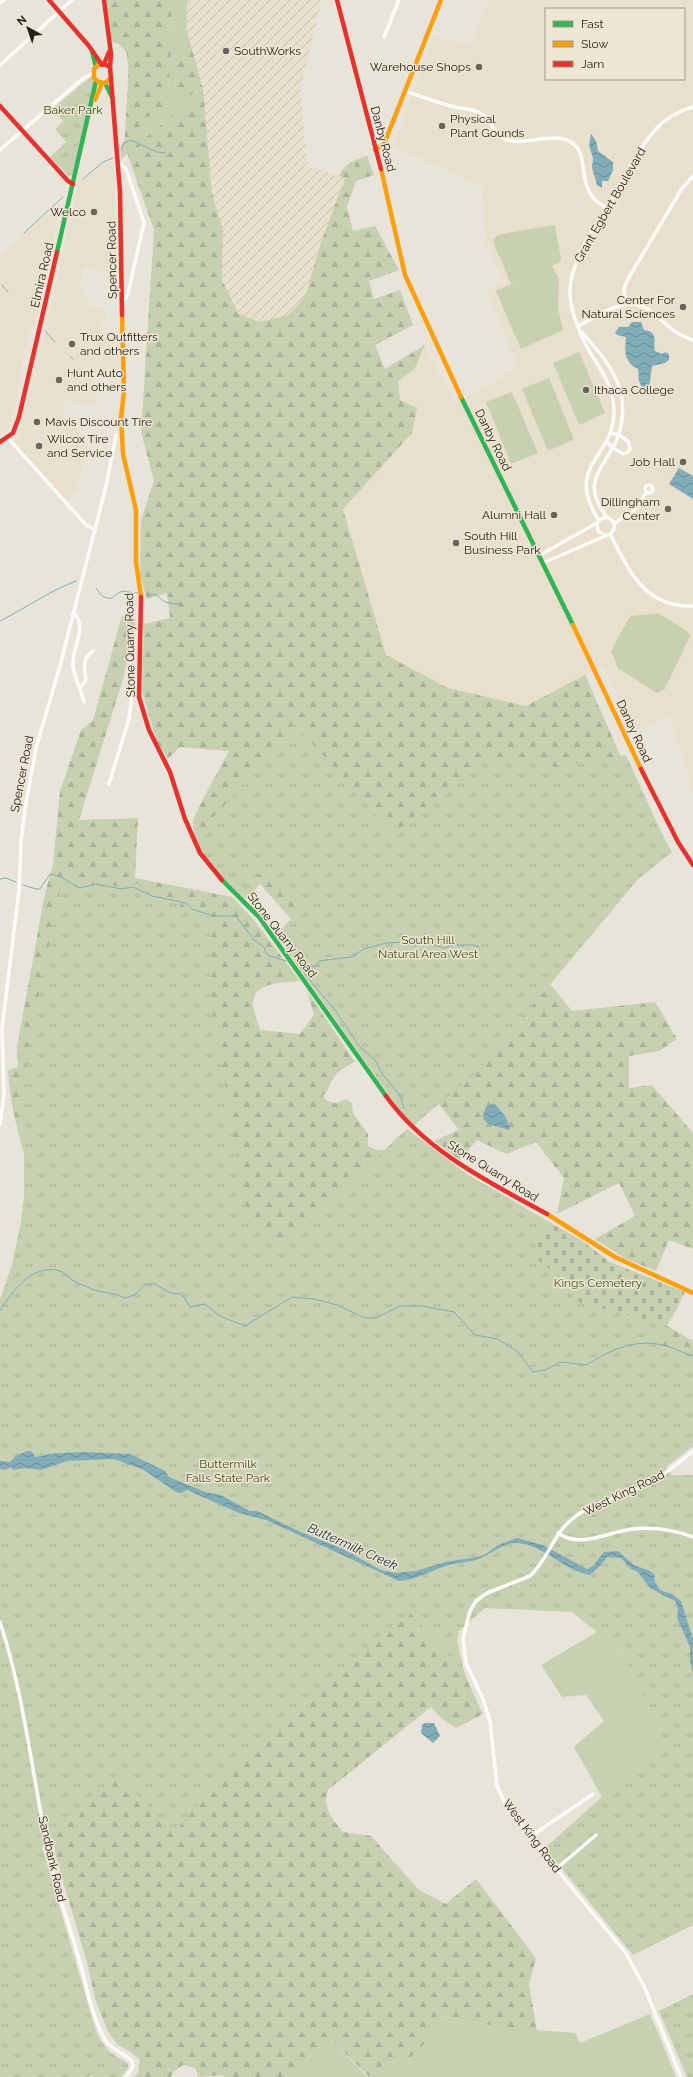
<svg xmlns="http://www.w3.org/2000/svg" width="693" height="2077" font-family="Raleway,sans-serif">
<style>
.built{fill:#e8e0cd;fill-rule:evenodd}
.industrial{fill:url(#industrial-furrows)}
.green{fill:#c7d0b0}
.forest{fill:url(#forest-firs)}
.cemetery{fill:url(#cemetery-stones)}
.park{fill:url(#park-tufts)}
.water{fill:url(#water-waves)}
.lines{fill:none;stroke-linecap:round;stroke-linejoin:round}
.stream{stroke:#81adb9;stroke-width:1}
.street{stroke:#fcfbf9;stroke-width:3.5}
.fast{stroke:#30b455;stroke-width:4.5}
.slow{stroke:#ff9f0a;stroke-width:4.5}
.jam{stroke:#e5322d;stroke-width:4.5}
.poi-dot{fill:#69655e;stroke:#efe6d4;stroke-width:1.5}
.labels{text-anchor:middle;stroke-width:3;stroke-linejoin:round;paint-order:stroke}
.poi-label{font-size:12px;fill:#24211b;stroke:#efe6d4;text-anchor:start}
.park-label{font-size:12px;fill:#3a4e17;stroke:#efe6d4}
.street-label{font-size:12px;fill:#24211b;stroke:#efe6d4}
.water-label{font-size:13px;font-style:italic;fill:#12313c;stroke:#efe6d4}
</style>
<defs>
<pattern id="industrial-furrows" width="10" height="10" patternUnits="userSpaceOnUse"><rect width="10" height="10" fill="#e8e0cd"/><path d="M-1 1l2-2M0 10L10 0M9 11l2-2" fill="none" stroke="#c7c0af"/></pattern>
<pattern id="forest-firs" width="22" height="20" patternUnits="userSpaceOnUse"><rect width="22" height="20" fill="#c7d0b0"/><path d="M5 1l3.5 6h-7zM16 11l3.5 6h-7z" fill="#abb297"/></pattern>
<pattern id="cemetery-stones" width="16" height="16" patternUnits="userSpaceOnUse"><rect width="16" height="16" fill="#c7d0b0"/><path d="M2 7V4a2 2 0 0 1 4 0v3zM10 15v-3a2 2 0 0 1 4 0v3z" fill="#abb297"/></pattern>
<pattern id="park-tufts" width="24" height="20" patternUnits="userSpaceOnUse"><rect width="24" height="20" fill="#c7d0b0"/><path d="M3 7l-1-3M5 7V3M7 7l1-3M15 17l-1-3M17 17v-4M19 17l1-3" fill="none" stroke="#abb297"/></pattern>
<pattern id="water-waves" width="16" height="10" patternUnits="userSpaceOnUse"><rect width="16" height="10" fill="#81adb9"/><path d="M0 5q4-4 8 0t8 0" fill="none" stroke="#698c96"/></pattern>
</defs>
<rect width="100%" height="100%" fill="#e9e4da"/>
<!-- built -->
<g class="built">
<path d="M490 0H693V794L686 766 668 716 633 732 604 665 526 706 448 688 386 656 343 509 412 433 400 400 398 381 414 370 425 345 455 404 518 368 487 289 504 281 486 243 482 187 394 146 433 37 470 45ZM546 9H684V79H546Z"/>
<polygon points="114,161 116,275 84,267 79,288 92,306 105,312 107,322 99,323 100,331 119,337 121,370 93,372 94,384 98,390 95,406 67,399 62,412 88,443 77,490 66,501 14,443 20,431 47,325 79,179 83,180 103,165"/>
<polygon points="61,203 36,319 30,329 24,349 23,362 19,374 20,384 10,426 7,431 0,433 0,257"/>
</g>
<!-- industrial -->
<polygon class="industrial" points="187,0 322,0 300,92 308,166 345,178 320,245 306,295 288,315 259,322 238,313 222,280 223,230 212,193 202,83 186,28"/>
<!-- green -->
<g class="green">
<polygon points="164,0 187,0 186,53 178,53 174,103 203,89 204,99 173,115 121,159 121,146 150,114 167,106 171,52 164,52 166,31 173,30 171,10"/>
<polygon points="555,225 561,259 560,262 552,266 559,279 558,308 563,330 521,349 496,291 530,276 511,284 493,241 497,235"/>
<polygon points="579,352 605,413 579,425 553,363"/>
<polygon points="549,378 574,439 548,451 522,389"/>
<polygon points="512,392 538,453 511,464 486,402"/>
<polygon points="658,613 687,631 690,636 665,689 657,693 618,668 611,651 630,616"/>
<polygon points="597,1632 622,1652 664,1741 602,1797 574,1747 604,1721 586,1695 562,1697 541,1665"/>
<polygon points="650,2014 676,2077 369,2077 386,2063 411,2057 424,2044 440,2016 507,2028 575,2033 580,2043"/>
<polygon points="330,2038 367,2077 287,2077"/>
</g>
<!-- forest -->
<g class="forest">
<path d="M106 0H164L171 10 173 30 166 31 164 52H171L167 106 150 115 121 146 125 138C125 123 131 62 126 52 122 46 118 43 111 41Z"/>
<polygon points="186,28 203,89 174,103 178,53 186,53"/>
<path d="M204 99 212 193 223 230 222 280 238 313 259 322 288 315 306 295 320 245 345 178 339 176C345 163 354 160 367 156L374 175 356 181 347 207 353 231 375 226 399 270 369 281 374 299 400 290 413 325 375 345 385 369 425 345 414 370 398 381 400 400 417 408 412 433 343 509 386 655 448 688 526 706 585 675 665 857 638 879 550 984 572 1011 655 1002 677 1039 659 1051 629 1056V1088L652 1085 693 1133V1249L669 1240 656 1271 624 1258 595 1239 635 1216 619 1183 557 1214 564 1178 536 1142 506 1154 477 1140 460 1160 434 1141 459 1130 439 1104 276 935 291 919 260 884 246 899C225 879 193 855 193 822 193 815 224 761 229 751L180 747 168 759 157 742 142 691 144 624 170 618 167 593 147 599 140 576 141 520 154 481 141 432 154 230 127 153 173 115Z"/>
<path d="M122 616 136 619 123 679 79 820 138 818 135 878 232 897 253 919 300 981C284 983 251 981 253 1006 254 1013 258 1022 260 1030L300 1034 314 1015 307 991 355 1062C346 1066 336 1072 331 1082 328 1088 328 1091 323 1096L327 1101 336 1103 346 1099 352 1103 353 1113 368 1134V1146C385 1156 402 1145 419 1138L468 1175 549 1222 532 1256 573 1286 577 1302 666 1325 693 1341V1446L479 1594C473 1606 463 1619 458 1632 452 1653 474 1694 483 1714L456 1728 443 1720 431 1707 328 1790C322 1809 332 1818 343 1832L371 1836 419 1890 446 1904 476 1879 536 1958 529 1985 537 2031 506 2028 441 2016 424 2044 411 2057 386 2063 369 2077 330 2038 287 2077H224L223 2075 199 2077 195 2068 183 2065 173 2072 171 2077H134L138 2072 140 2060 131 2052 118 2045 108 2032 95 1999 88 1966 56 1857 43 1789 0 1414 29 1168C18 1135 10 1104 8 1070L18 1067 17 1047 45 893 53 865 60 791 81 730 93 720Z"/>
</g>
<!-- cemetery -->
<polygon class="cemetery" points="549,1222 581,1240 610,1262 685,1292 672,1318 666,1325 577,1302 532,1256"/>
<!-- park -->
<g class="park">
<polygon points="92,76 94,84 72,175 69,177 50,157 66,142 55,129 63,121 52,109"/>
<path d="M294 723 394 834 488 753C498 760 508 764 519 758L556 767 626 755 664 838 672 852 638 879 478 1071 414 1125 400 1111 276 935 302 908 265 867 241 895 209 864 196 838Z"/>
<path d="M63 877 80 887C93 883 113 883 126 889L137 883 146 893 182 902 178 909 198 912 210 917 211 1002 247 1212 278 1248 407 1129 468 1175 549 1222 532 1256 573 1286 577 1302 666 1325 654 1345 693 1351V1446L666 1467 672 1475H693V1925L633 1955 545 1848 664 1741 622 1652 572 1612 485 1608 459 1631 457 1640 464 1672 410 1613 211 1787 174 1833 117 1774 42 1847 96 2031C105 2049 110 2054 128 2063V2068L121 2077H93L91 2075 89 2077H0V1299L12 1265 21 1221 24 1196V1114L28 1049Z"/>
<polygon points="693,1994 693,2077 687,2077 659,2011"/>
</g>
<!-- water -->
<g class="water">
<polygon points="591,134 596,141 598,151 613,162 613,170 608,181 602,181 602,188 597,185 592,168 593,158 589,145"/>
<path d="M632 322H641L644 330C659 332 653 341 655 351L662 354 665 352 669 354V360L665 363 652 366 649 389 642 388 639 381 638 369C623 361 625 351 626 337L617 335 615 333 619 327H628Z"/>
<polygon points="679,468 693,476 693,499 669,484"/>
<polygon points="494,1103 505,1116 510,1127 509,1130 488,1124 484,1120 483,1115 486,1107"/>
<path d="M28 1451H31L36 1457 49 1454 80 1452 130 1454 165 1471 169 1477 205 1492 221 1495 250 1511H257L305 1534 341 1548 381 1570 396 1573 416 1571 445 1562 477 1557 486 1554 498 1545 517 1538 543 1545 587 1569 593 1566 604 1552 618 1551 634 1565 650 1571 655 1575 654 1580 660 1590 672 1594 681 1601 693 1639V1673L690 1661V1647L677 1618 678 1608 675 1601 650 1588 638 1572 631 1569 621 1558 607 1557 601 1565 590 1575C564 1571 544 1545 518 1543 505 1542 492 1553 481 1558 471 1563 459 1562 448 1565 432 1570 417 1580 399 1581L266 1520 239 1513 187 1490 181 1493 176 1492 144 1470 114 1459 67 1461 41 1470 25 1468 13 1470 11 1467 5 1470 0 1469V1461L10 1462 17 1455Z"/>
<polygon points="425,1723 434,1723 440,1736 433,1743 421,1733 422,1725"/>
</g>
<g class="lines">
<!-- stream -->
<g class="stream">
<polyline points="121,150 124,143 131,140 157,152 165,153"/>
<polyline points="83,179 103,162 113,158"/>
<polyline points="24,233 63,197"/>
<polyline points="2,285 8,292"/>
<polyline points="45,331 55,342"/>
<polyline points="71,357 73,359"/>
<path d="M96 588C101 595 103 599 112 598 124 587 124 593 138 593"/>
<path d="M150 594 157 595C163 603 170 604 179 604"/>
<path d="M0 621C26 608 49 591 76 581"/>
<polyline points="0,879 6,878 16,882"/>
<polyline points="23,885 36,889 40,889 50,874 61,877 79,888 97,884 121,889 133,887 152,896 186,903 192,909 204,913 214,916 236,916 254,940 264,947 266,953 270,956 286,961"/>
<polyline points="297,962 315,967 317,966 319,961 351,957 364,949 386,943 424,941 444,948 453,945 474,945 479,947"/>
<polyline points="298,963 311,982 336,1011 359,1046 375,1060 383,1075 400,1095 404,1108"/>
<path d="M0 1311C12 1291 33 1263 60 1271 65 1273 68 1277 72 1280 78 1284 86 1286 92 1289 104 1294 113 1291 124 1298L135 1295 145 1284H155L170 1293 182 1294 190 1307 205 1304 220 1316 245 1326 292 1297 314 1299 337 1305 365 1318H376L400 1306H422L454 1312 475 1335 498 1339 518 1352 533 1372 545 1370 561 1362 587 1365C612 1348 639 1337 670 1347 678 1350 685 1354 693 1356"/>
</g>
<!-- street -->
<g class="street">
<polyline points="0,3 4,0"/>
<polyline points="384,37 399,0"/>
<polyline points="0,65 72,0"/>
<path d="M405 91C420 96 435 102 451 106 460 109 471 108 480 113 493 120 494 138 511 141 529 144 554 132 571 142 593 156 572 192 607 208"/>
<polyline points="0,150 81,80 93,73"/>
<polyline points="118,162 126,169 144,223 128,293 126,298 122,300"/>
<polyline points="626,304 624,289 628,279 681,190 693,176"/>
<path d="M578 326C601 314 629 292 653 313 670 327 671 332 693 340"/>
<path d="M582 332C595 348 609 362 617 381 626 403 624 429 612 449 596 476 584 487 607 517"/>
<polyline points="8,438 86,525 95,530"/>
<polyline points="607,442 613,448 623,454 628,452 630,449 628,441 619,435 611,433"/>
<circle cx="649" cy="489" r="4"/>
<path d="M599 521C563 463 615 459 614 410 614 386 600 369 588 349 581 336 574 319 571 304 569 292 570 280 574 269 582 243 601 218 615 195 627 174 638 149 655 130 665 119 678 111 693 107"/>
<polyline points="615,523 635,510 646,493"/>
<path d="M610 534C629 571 645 608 693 606"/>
<polyline points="540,555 597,523"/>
<path d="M543 563 610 534C622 524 606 510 597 523L598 531 605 535"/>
<path d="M74 612C88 631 72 644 73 665 74 678 81 689 84 702"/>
<path d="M80 688 86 680C84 669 82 658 93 651"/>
<polyline points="109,784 129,719 133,687 138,679"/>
<polyline points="0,1124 4,1094 2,1029 19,890 21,843 25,809 36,748 60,666 107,482 116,435"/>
<path d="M558 1533C580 1549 608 1532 632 1529 652 1527 675 1530 693 1537"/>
<path d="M0 1622C26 1701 33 1784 51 1865 59 1899 72 1932 81 1966 88 1991 92 2019 106 2041 113 2051 124 2053 132 2061L133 2067 126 2077"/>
<polyline points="530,1837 593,1794"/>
<polyline points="556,1869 596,1835"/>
<path d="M681 2077 644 1986 625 1952 530 1837 504 1801 497 1786 490 1721 483 1699 466 1663 463 1638 470 1611 476 1601 487 1593 530 1576C549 1559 553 1532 576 1516 592 1504 614 1499 632 1491 655 1482 674 1467 693 1451"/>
</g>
<!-- fast -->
<g class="fast">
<polyline points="92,51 96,67"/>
<polyline points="105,83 112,97"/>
<polyline points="57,252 96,81"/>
<polyline points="461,397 573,625"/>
<polyline points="222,880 259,917 386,1096"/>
</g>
<!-- slow -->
<g class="slow">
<polyline points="104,64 98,65 94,69 94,78 99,82 105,83 110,79"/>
<polyline points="95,100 102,83"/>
<polyline points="375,150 384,144 441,0"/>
<polyline points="381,169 405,275 461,397"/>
<polyline points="122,315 124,391 121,418 123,454 136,510 136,562 141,597"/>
<polyline points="573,625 641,769"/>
<polyline points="547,1214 615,1257 693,1293"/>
</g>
<!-- jam -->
<g class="jam">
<polyline points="49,0 89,46 102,65"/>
<polyline points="104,0 111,54 110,67"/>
<polyline points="337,0 381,169"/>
<polyline points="104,64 110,67 120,192 122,315"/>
<polyline points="104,64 109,52"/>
<polyline points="0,106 68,181 73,184"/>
<polyline points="0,442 13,433 19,417 57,252"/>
<polyline points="141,597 139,697 149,730 170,772 185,819 200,853 222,880"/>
<polyline points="641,769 678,842 693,865"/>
<path d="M386 1096C425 1151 489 1182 547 1214"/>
</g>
</g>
<!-- markers -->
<g class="poi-dot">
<circle cx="226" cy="51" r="4"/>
<circle cx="479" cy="67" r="4"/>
<circle cx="442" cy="126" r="4"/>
<circle cx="94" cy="212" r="4"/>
<circle cx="683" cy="307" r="4"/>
<circle cx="72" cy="344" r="4"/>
<circle cx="59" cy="380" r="4"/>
<circle cx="586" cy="390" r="4"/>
<circle cx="37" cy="422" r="4"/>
<circle cx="39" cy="446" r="4"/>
<circle cx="683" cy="462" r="4"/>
<circle cx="668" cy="509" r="4"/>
<circle cx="554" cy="515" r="4"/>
<circle cx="456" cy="543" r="4"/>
</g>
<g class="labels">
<!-- poi labels -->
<g class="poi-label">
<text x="234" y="55">SouthWorks</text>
<text x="471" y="71" text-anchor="end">Warehouse Shops</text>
<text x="450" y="123">Physical<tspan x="450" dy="14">Plant Gounds</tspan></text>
<text x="86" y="216" text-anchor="end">Welco</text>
<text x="675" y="304" text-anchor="end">Center For<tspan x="675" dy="14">Natural Sciences</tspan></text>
<text x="80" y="341">Trux Outfitters<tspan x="80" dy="14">and others</tspan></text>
<text x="67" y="377">Hunt Auto<tspan x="67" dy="14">and others</tspan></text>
<text x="594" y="394">Ithaca College</text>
<text x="45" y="426">Mavis Discount Tire</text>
<text x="47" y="443">Wilcox Tire<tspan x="47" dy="14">and Service</tspan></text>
<text x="675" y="466" text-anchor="end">Job Hall</text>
<text x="660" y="506" text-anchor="end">Dillingham<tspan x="660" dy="14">Center</tspan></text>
<text x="546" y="519" text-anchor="end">Alumni Hall</text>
<text x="464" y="540">South Hill<tspan x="464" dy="14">Business Park</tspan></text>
</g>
<!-- park labels -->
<g class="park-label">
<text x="73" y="114">Baker Park</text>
<text x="428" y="944">South Hill<tspan x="428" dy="14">Natural Area West</tspan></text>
<text x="598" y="1287">Kings Cemetery</text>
<text x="228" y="1468">Buttermilk<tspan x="228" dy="14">Falls State Park</tspan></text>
</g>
<!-- street labels -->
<g class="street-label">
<text transform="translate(383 139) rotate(75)" y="4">Danby Road</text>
<text transform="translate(610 205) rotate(-60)" y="4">Grant Egbert Boulevard</text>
<text transform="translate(112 260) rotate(-91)" y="4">Spencer Road</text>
<text transform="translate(42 275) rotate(-77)" y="4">Elmira Road</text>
<text transform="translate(493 440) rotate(64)" y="4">Danby Road</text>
<text transform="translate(130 645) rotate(-91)" y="4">Stone Quarry Road</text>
<text transform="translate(634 731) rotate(65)" y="4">Danby Road</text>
<text transform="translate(22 774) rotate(-79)" y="4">Spencer Road</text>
<text transform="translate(282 935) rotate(52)" y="4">Stone Quarry Road</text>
<text transform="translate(493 1171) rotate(32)" y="4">Stone Quarry Road</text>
<text transform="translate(624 1493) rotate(-26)" y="4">West King Road</text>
<text transform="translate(532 1836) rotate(53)" y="4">West King Road</text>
<text transform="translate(52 1859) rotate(77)" y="4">Sandbank Road</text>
</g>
<!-- water labels -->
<g class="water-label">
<text transform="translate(353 1546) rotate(24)" y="5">Buttermilk Creek</text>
</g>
</g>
<!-- legend -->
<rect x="545" y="8" width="140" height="72" fill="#efe6d4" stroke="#9e978a"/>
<rect x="553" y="21" width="20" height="6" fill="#30b455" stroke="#9e978a"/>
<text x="581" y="28" font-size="12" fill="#24211b">Fast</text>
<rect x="553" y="41" width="20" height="6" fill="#ff9f0a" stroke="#9e978a"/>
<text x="581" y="48" font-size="12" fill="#24211b">Slow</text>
<rect x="553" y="61" width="20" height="6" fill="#e5322d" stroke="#9e978a"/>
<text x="581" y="68" font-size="12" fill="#24211b">Jam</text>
<!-- north arrow -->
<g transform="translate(28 28) rotate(320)" stroke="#efe6d4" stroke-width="3" paint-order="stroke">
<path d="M0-3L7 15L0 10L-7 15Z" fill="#24211b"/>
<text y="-6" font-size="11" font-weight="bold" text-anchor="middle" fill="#24211b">N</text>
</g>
</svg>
